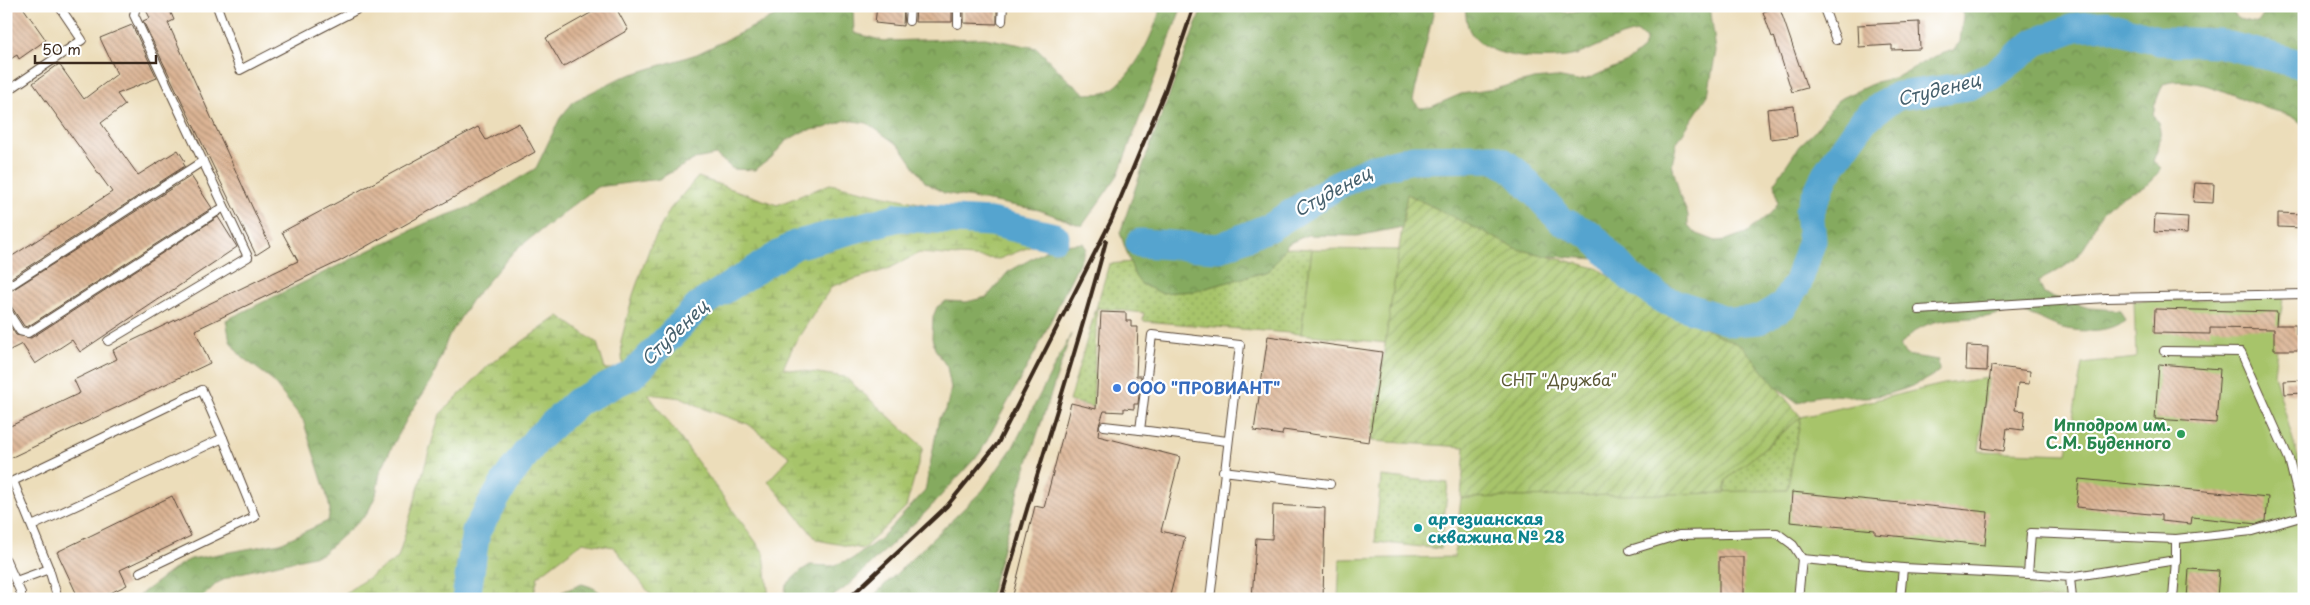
<svg xmlns="http://www.w3.org/2000/svg" width="2310" height="605" font-family="'Playpen Sans',sans-serif">
<style>
.grass{fill:url(#grass-dots);stroke:#717744}
.forest{fill:url(#forest-crowns);stroke:#606a3e}
.wetland{fill:url(#wetland-marsh);stroke:#717744}
.park{fill:#a7c46b;stroke:#717744}
.garden{fill:url(#garden-furrows);stroke:#717744}
.lines{fill:none;stroke-linecap:round;stroke-linejoin:round}
.river{stroke:#55a4cf;stroke-width:29}
.building{fill:url(#building-back-hatch)}
.lane-casing{stroke:#564535;stroke-width:10}
.lane{stroke:#fff;stroke-width:8}
.rail{stroke:#3b2a1e;stroke-width:4}
.shop-dot{fill:#3f7fe0;stroke:#fff;stroke-width:2}
.leisure-dot{fill:#2e9e5b;stroke:#fff;stroke-width:2}
.culture-dot{fill:#0f9aa8;stroke:#fff;stroke-width:2}
.labels{text-anchor:middle;stroke-width:4.5;stroke-linejoin:round;paint-order:stroke}
.park-label{font-size:16px;fill:#5b5835;stroke:#fff}
.shop-label{font-size:16px;font-weight:bold;fill:#366cbe;stroke:#fff;text-anchor:start}
.leisure-label{font-size:16px;font-weight:bold;fill:#27864d;stroke:#fff;text-anchor:end}
.culture-label{font-size:16px;font-weight:bold;fill:#0d838f;stroke:#fff;text-anchor:start}
.water-label{font-size:18px;font-style:italic;fill:#47616e;stroke:#fff}
</style>
<defs>
<pattern id="grass-dots" width="8" height="8" patternUnits="userSpaceOnUse" patternTransform="scale(1.25)"><rect width="8" height="8" fill="#a7c46b"/><path d="M2 2h.1M6 6h.1" fill="none" stroke="#899f57" stroke-width="1.8" stroke-linecap="round"/></pattern>
<pattern id="forest-crowns" width="20" height="18" patternUnits="userSpaceOnUse" patternTransform="scale(1.25)"><rect width="20" height="18" fill="#85aa5f"/><path d="M2 6a3 3 0 1 1 6 0M12 15a3 3 0 1 1 6 0" fill="none" stroke="#6e8b4e"/></pattern>
<pattern id="wetland-marsh" width="20" height="14" patternUnits="userSpaceOnUse" patternTransform="scale(1.25)"><rect width="20" height="14" fill="#a7c46b"/><path d="M1 5h8M5 5V1M11 12h8M15 12V8" fill="none" stroke="#899f57"/></pattern>
<pattern id="garden-furrows" width="10" height="10" patternUnits="userSpaceOnUse" patternTransform="scale(1.25)"><rect width="10" height="10" fill="#a7c46b"/><path d="M-1 1l2-2M0 10L10 0M9 11l2-2" fill="none" stroke="#899f57"/></pattern>
<pattern id="building-back-hatch" width="6" height="6" patternUnits="userSpaceOnUse" patternTransform="scale(1.25)"><rect width="6" height="6" fill="#dbb494"/><path d="M-1 5l2 2M0 0l6 6M5-1l2 2" fill="none" stroke="#b39378"/></pattern>
</defs>
<rect width="100%" height="100%" fill="#fff"/>
<filter id="ink" filterUnits="userSpaceOnUse"><feTurbulence type="fractalNoise" baseFrequency=".02" numOctaves="2"/><feDisplacementMap in="SourceGraphic" scale="10" xChannelSelector="R" yChannelSelector="G"/><feConvolveMatrix kernelMatrix="1 2 1 2 8 2 1 2 1" color-interpolation-filters="sRGB"/></filter>
<filter id="wash" filterUnits="userSpaceOnUse"><feTurbulence type="fractalNoise" baseFrequency=".0096" numOctaves="4" result="noise"/><feDisplacementMap in="SourceGraphic" scale="20" xChannelSelector="R" yChannelSelector="G"/><feGaussianBlur stdDeviation="1.12" result="paint"/><feColorMatrix in="noise" values="0 0 0 0 0 0 0 0 0 0 0 0 0 0 0 0 0 1.4 0 .05"/><feComposite in="paint" operator="in"/></filter>
<g filter="url(#wash)">
<rect width="100%" height="100%" fill="#ecddba"/>
<!-- grass -->
<g class="grass">
<polygon points="1291,248 1312,249 1301,334 1143,321 1144,313 1097,308 1093,407 1069,401 1109,264"/>
<polygon points="1801,417 1787,490 1725,493 1726,480"/>
<polygon points="1381,476 1448,483 1441,549 1375,542"/>
</g>
<!-- forest -->
<g class="forest">
<path d="M796 6H853L854 33 884 41 985 38 1037 48 1068 80 1086 94C1092 93 1103 95 1109 91 1134 76 1154 34 1161 6H1182L1118 175 1082 226 1039 210 944 193 925 182 901 147 867 123 846 120 825 128 804 131 786 141 771 158 755 170 733 169 716 155 695 159 659 179 597 187 514 251 471 301 448 338 432 380 409 415 389 453 380 473 376 495 367 514 322 554 236 574 217 583 201 599H134L181 564 191 559 280 543 328 521 330 510 328 499 303 420 270 378 243 358 236 350 230 341 226 320 426 223 475 205 536 168 560 118 574 101 620 78 697 54Z"/>
<path d="M1203 6H1435L1413 100 1420 108 1431 107 1461 94 1494 89 1534 79 1556 77 1577 81 1587 79 1627 62 1643 49 1646 39 1638 32C1616 35 1597 48 1576 55 1549 62 1487 60 1471 33 1466 25 1466 15 1465 6H1556L1563 12C1574 13 1582 12 1591 6H1710L1716 51 1708 95 1677 142 1672 164 1680 196 1688 215V225L1695 233 1716 241 1726 240 1746 233 1771 213 1778 204 1775 182 1799 146 1814 132 1838 100 1876 82 1897 77 1933 57 1953 50 1960 42 1964 6H2228L2238 19 2258 23 2269 6H2304V126C2291 112 2279 113 2263 107 2233 96 2195 74 2163 84L2155 104 2153 115C2165 131 2160 144 2153 161L2161 168C2150 192 2129 189 2110 205 2094 219 2097 225 2088 241 2077 262 2059 271 2038 281L2044 294 2089 308 2120 310 2125 320C2109 333 2079 333 2059 327 2047 323 2033 314 2020 312 2010 311 1997 315 1986 317 1953 320 1923 315 1900 346L1906 355 1938 360 1939 371C1921 385 1890 396 1866 397 1840 397 1823 390 1798 403L1710 337 1687 315 1597 259 1550 256 1540 261 1428 222 1357 236 1307 235 1288 244 1269 271 1195 291 1161 293 1141 284 1135 276 1120 233 1147 154Z"/>
<polygon points="1083,243 1086,248 1039,345 980,453 925,513 845,588 829,599 784,599 786,585 802,570 810,565 831,566 852,559 880,539 925,491 939,418 946,410 951,388 947,367 935,349 932,338 933,317 937,307 946,301 966,302 987,297 1008,272 1054,246"/>
<polygon points="1071,334 1020,486 989,599 870,599 983,490 1013,447"/>
<path d="M582 584C592 587 599 589 605 599H559L562 592Z"/>
</g>
<!-- wetland -->
<polygon class="wetland" points="698,177 777,205 830,184 928,205 1008,212 1055,237 999,259 919,253 888,269 832,286 794,344 783,368 845,377 923,447 906,507 863,549 817,540 768,481 790,457 748,424 707,410 683,398 648,394 764,553 769,599 654,599 614,547 583,542 538,576 533,599 339,599 348,591 398,558 440,414 490,364 559,316 597,343 605,369 623,369 621,341 633,295 650,247 670,209"/>
<!-- park -->
<g class="park">
<polygon points="1312,249 1399,250 1386,343 1301,334"/>
<polygon points="2283,297 2274,374 2304,478 2304,599 1338,599 1340,559 1454,557 1461,498 1787,490 1801,417 1944,384 1988,378 1979,451 2067,454 2082,364 2136,358 2134,301"/>
</g>
<!-- garden -->
<polygon class="garden" points="1407,194 1517,249 1597,268 1640,297 1743,347 1801,417 1726,480 1725,493 1461,498 1465,447 1371,441"/>
<g class="lines">
<!-- river -->
<g class="river">
<polyline points="1140,243 1219,248 1270,227 1339,184 1375,168 1413,159 1492,158 1504,163 1516,172 1562,221 1591,235 1629,276 1664,300 1732,322 1759,320 1783,306 1798,282 1812,240 1809,211 1826,174 1864,120 1885,103 1898,96 1968,86 1993,75 2036,42 2076,27 2106,25 2160,41 2218,43 2304,65"/>
<polyline points="466,599 476,531 509,476 537,439 577,402 632,375 700,305 795,245 899,217 991,222 1055,237"/>
</g>
</g>
<g id="blocks">
<!-- building -->
<g class="building">
<polygon points="6,6 22,6 46,40 19,59 17,55 6,62"/>
<polygon points="144,6 168,6 174,20 168,23 270,246 256,255 143,21 150,18"/>
<polygon points="603,6 615,6 628,30 563,67 546,38"/>
<polygon points="877,6 904,6 903,26 875,23"/>
<polygon points="916,6 952,6 952,22 915,22"/>
<polygon points="964,6 997,6 997,24 964,23"/>
<polygon points="1779,6 1807,88 1792,92 1774,36 1772,37 1763,12"/>
<polygon points="1919,22 1920,49 1892,50 1892,45 1859,47 1858,25"/>
<polygon points="132,25 157,78 117,94 125,105 101,123 138,175 178,150 185,161 183,163 185,166 6,281 6,260 112,192 33,83 59,64 84,99 117,74 100,38"/>
<polygon points="1794,106 1797,136 1770,139 1767,109"/>
<polygon points="519,123 535,152 340,261 195,330 210,363 6,460 6,428 80,393 74,380 117,359 113,350 298,261 282,232 478,127 486,140"/>
<polygon points="191,176 212,208 27,327 24,326 11,306 6,303 6,294"/>
<polygon points="2195,183 2214,184 2213,203 2193,202"/>
<polygon points="2278,213 2304,214 2304,228 2278,227"/>
<polygon points="2155,215 2188,217 2187,234 2154,232"/>
<polygon points="218,217 237,247 80,352 72,340 35,364 22,344 6,352 6,320 16,335 31,338"/>
<polygon points="2155,309 2277,312 2276,325 2296,325 2296,335 2304,335 2304,350 2274,350 2274,329 2210,328 2210,334 2154,333"/>
<polygon points="1101,312 1126,313 1126,321 1131,321 1131,327 1138,327 1136,376 1141,376 1138,404 1134,404 1134,409 1124,408 1124,412 1104,411 1099,425 1098,436 1180,457 1161,531 1185,537 1169,599 1012,599 1035,506 1044,508 1071,403 1096,409"/>
<polygon points="1268,336 1382,352 1369,442 1283,430 1282,435 1254,431"/>
<polygon points="1967,346 1988,347 1987,371 1966,370"/>
<polygon points="2159,364 2220,369 2216,423 2155,419"/>
<polygon points="1991,366 2030,371 2029,384 2018,383 2015,410 2025,411 2023,430 2007,428 2004,451 1982,448"/>
<polygon points="2304,380 2304,393 2285,394 2284,381"/>
<polygon points="2079,479 2268,497 2266,521 2257,524 2192,517 2191,524 2161,521 2161,515 2076,507"/>
<polygon points="1792,492 1988,512 1985,545 1875,534 1875,530 1790,522"/>
<polygon points="172,496 191,536 120,570 127,585 98,599 79,599 57,552"/>
<polygon points="1273,505 1325,508 1323,599 1252,599 1256,538 1272,539"/>
<rect x="1719" y="557" width="25" height="42"/>
<polygon points="2189,569 2219,571 2217,599 2187,599"/>
</g>
</g>
</g>
<g filter="url(#ink)">
<use href="#blocks" fill-opacity="0" stroke="#564535" stroke-width="1"/>
<g class="lines">
<defs>
<g id="lane">
<polyline points="217,6 240,70 356,10 354,6"/>
<polyline points="1823,6 1836,40"/>
<polyline points="909,21 910,6"/>
<polyline points="1002,21 1003,6"/>
<polyline points="958,24 958,6"/>
<polyline points="6,92 82,40 59,6"/>
<polyline points="6,288 203,161"/>
<polyline points="6,309 20,331 28,333 224,207"/>
<polyline points="1919,310 2106,298 2304,294"/>
<polyline points="108,341 248,257 134,15 136,6"/>
<polyline points="2164,351 2241,352 2289,459 2303,516"/>
<polyline points="6,380 6,391"/>
<polyline points="1104,426 1140,430"/>
<polyline points="1223,471 1330,484"/>
<polyline points="1630,550 1679,535 1777,533 1793,545 1802,559"/>
<polyline points="6,560 21,593 21,599"/>
<polyline points="49,569 58,599"/>
<polyline points="140,572 255,517 223,438"/>
<polyline points="2070,577 2176,560"/>
<polyline points="16,581 49,569 13,481 202,390 223,438 32,526"/>
<polyline points="1210,599 1240,345 1152,335 1140,430 1227,441"/>
<polyline points="1798,599 1802,559 1903,568 2028,574"/>
<polyline points="1900,599 1903,568"/>
<polyline points="2072,599 2070,577 2028,574 2031,533 2176,539 2252,531 2304,516"/>
<polyline points="2173,599 2176,560 2176,539"/>
</g>
</defs>
<!-- lane casing -->
<use href="#lane" class="lane-casing"/>
<!-- lane -->
<use href="#lane" class="lane"/>
<!-- rail -->
<g class="rail">
<polyline points="848,599 947,506 998,443 1111,221 1165,91 1194,6"/>
<path d="M1001 599C1034 479 1074 362 1106 241"/>
</g>
</g>
</g>
<!-- markers -->
<circle class="shop-dot" cx="1117" cy="388" r="5"/>
<circle class="leisure-dot" cx="2181" cy="434" r="5"/>
<circle class="culture-dot" cx="1418" cy="528" r="5"/>
<g class="labels">
<!-- park labels -->
<g class="park-label">
<text x="1559" y="386">СНТ "Дружба"</text>
</g>
<!-- shop labels -->
<g class="shop-label">
<text x="1127" y="394">ООО "ПРОВИАНТ"</text>
</g>
<!-- leisure labels -->
<g class="leisure-label">
<text x="2171" y="431">Ипподром им.<tspan x="2171" dy="18">С.М. Буденного</tspan></text>
</g>
<!-- culture labels -->
<g class="culture-label">
<text x="1428" y="525">артезианская<tspan x="1428" dy="18">скважина № 28</tspan></text>
</g>
<!-- water labels -->
<g class="water-label">
<text transform="translate(1939 90) rotate(-14)" y="6">Студенец</text>
<text transform="translate(1333 192) rotate(-28)" y="6">Студенец</text>
<text transform="translate(675 333) rotate(-44)" y="6">Студенец</text>
</g>
</g>
<!-- margin -->
<rect width="2310" height="605" fill="none" stroke="#fff" stroke-width="25"/>
<!-- scale -->
<path d="M35 55v8h121v-8" fill="none" stroke="#3b2a1e" stroke-width="2.5"/>
<text x="42" y="55" font-size="15" fill="#3b2a1e" stroke="#ffffff" stroke-width="4" paint-order="stroke">50 m</text>
</svg>
